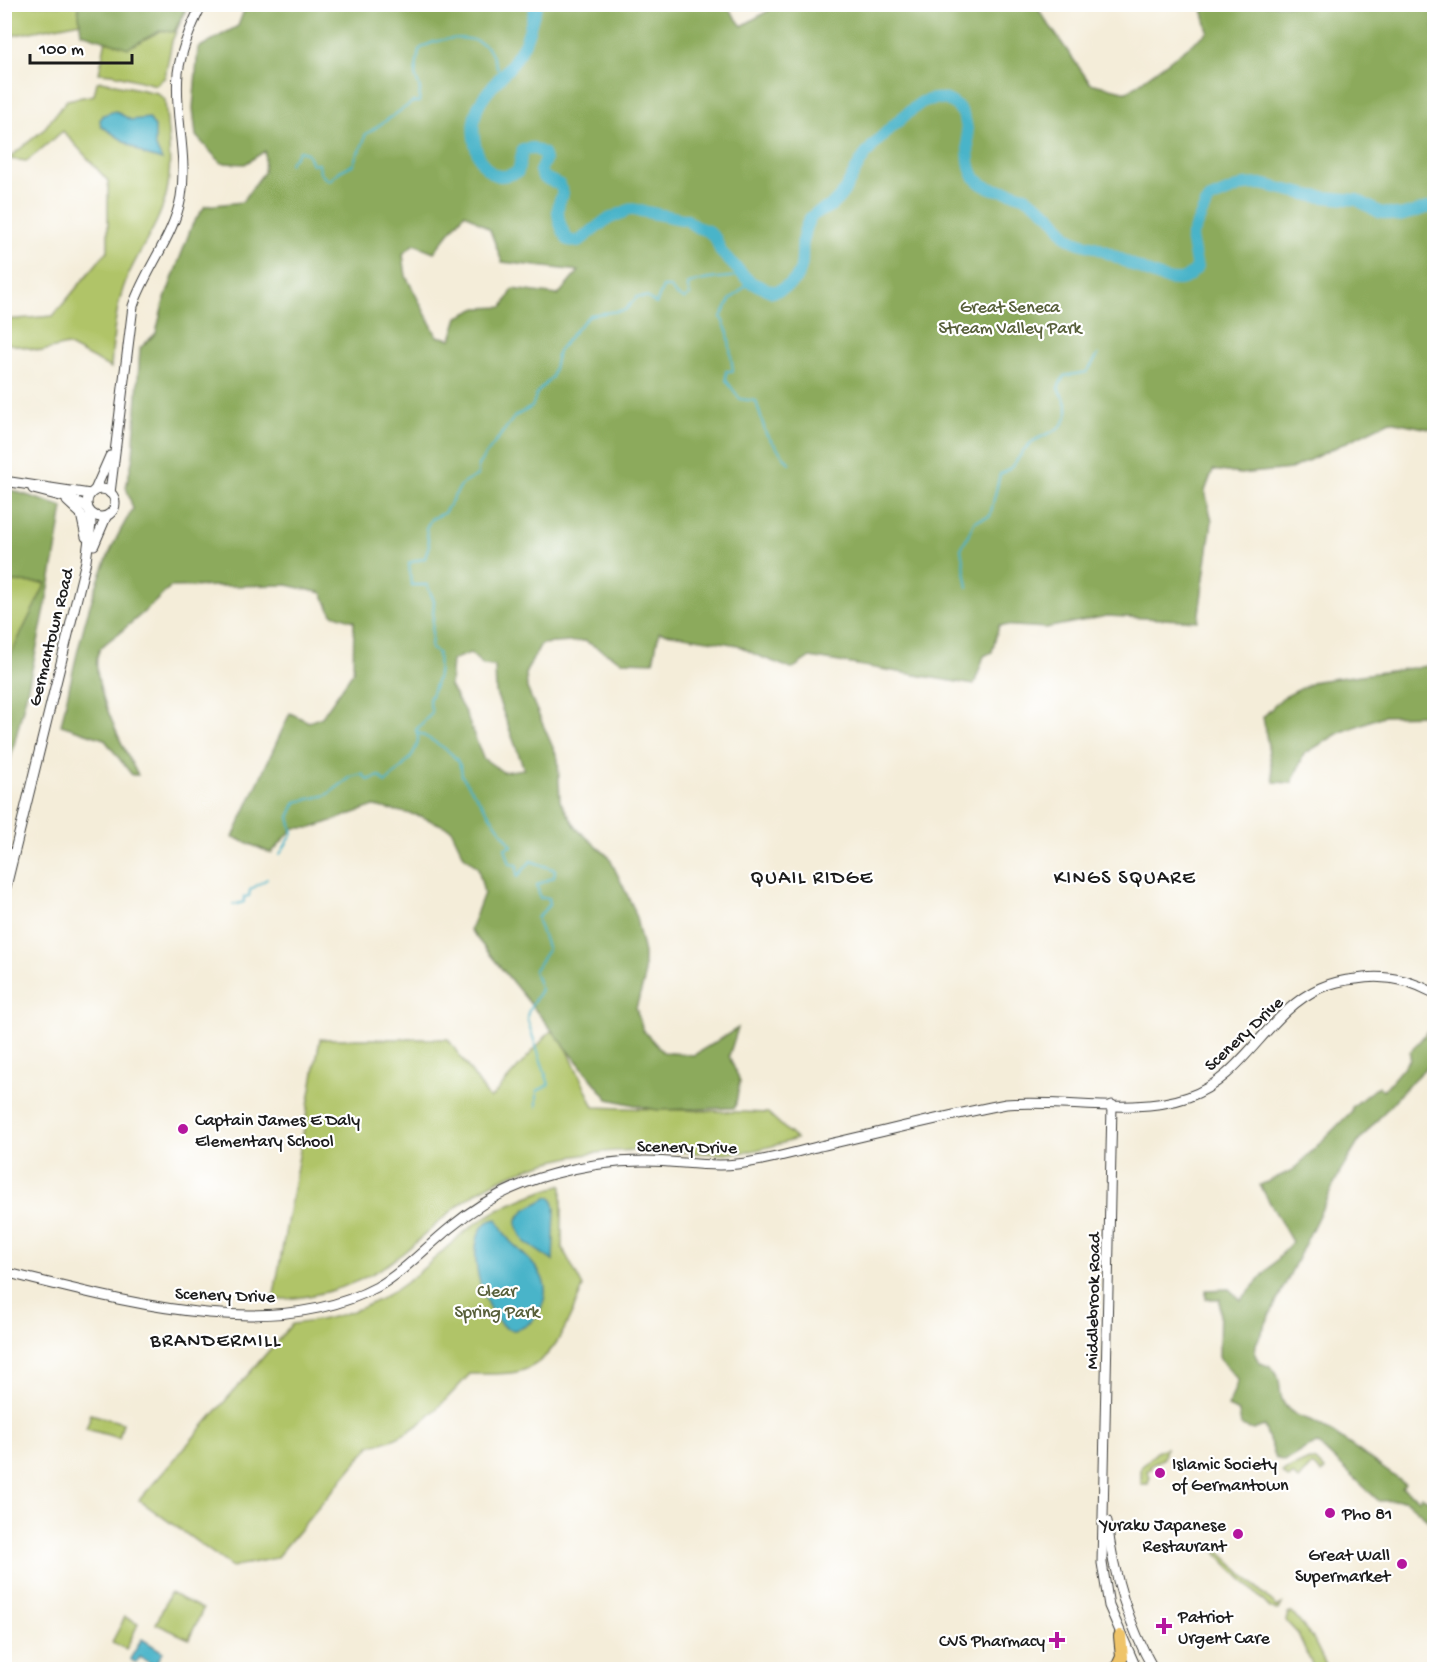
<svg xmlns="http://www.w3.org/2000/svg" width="1439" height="1674" font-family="'Gochi Hand',sans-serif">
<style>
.green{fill:#b0c468;stroke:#667042;stroke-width:1.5}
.forest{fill:#8caa5c;stroke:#54633c;stroke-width:1.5;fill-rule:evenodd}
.water{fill:#4ab4c9;stroke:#336872;stroke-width:1.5}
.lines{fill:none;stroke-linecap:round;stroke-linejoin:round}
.stream{stroke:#4ab4c9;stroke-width:2}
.river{stroke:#4ab4c9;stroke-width:12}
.tertiary-casing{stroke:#3c3b38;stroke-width:11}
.primary-casing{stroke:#3c3b38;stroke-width:14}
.tertiary{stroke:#fff;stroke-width:9}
.primary{stroke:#efc469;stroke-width:12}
.poi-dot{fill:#b5179e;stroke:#fff;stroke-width:2}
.labels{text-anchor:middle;stroke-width:4.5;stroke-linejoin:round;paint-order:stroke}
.park-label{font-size:18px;fill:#575f3a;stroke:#fff}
.street-label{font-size:18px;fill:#1c1c1c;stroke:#fff}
.poi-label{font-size:18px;fill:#1c1c1c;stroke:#fff;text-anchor:start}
.neighbourhood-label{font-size:20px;letter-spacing:1.5px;fill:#1c1c1c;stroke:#fff}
</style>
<rect width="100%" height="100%" fill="#fff"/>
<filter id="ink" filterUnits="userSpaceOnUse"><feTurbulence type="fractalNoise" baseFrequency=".0167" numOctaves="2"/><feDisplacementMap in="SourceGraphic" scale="12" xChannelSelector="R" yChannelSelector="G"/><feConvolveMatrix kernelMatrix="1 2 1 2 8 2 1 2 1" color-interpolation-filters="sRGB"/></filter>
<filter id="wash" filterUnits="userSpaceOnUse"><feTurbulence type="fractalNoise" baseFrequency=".008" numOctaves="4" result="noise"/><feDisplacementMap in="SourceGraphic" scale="24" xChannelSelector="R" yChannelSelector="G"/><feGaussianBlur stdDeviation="1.35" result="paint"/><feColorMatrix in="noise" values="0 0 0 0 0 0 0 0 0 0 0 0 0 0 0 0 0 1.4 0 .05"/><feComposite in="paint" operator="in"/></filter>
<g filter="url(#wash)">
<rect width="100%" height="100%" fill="#f4edd9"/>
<!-- green -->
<g class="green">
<polygon points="5,5 188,5 172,41 165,77 156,85 113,74 99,73 111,16 5,37"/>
<path d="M101 81 157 93 165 100C167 130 173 162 167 191 160 224 140 248 127 278 115 307 113 337 111 368L67 345 42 351 5 343V320L53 316 108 250V181L63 131 27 161 8 159 43 130 67 100 94 95 97 82Z"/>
<polygon points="5,582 47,582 5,666"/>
<path d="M556 1025 594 1107 768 1113 796 1139C777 1145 758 1151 738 1153 709 1156 680 1151 652 1150 601 1149 547 1158 501 1179 461 1197 436 1227 403 1253 365 1284 321 1298 273 1300L320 1039H448L490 1099Z"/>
<path d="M562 1185V1247L583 1287C570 1318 555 1364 517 1372 502 1375 485 1374 470 1374 441 1404 414 1440 371 1445L276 1558 232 1567 139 1500 292 1324C331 1320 372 1308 404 1284 429 1266 450 1242 475 1224 502 1205 531 1194 562 1185Z"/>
<polygon points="91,1414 123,1423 119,1438 86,1429"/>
<polygon points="1166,1448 1164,1458 1150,1466 1151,1468 1147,1471 1150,1477 1148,1484 1141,1484 1141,1467 1158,1451"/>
<polygon points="1309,1460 1316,1461 1325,1470 1322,1473 1312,1465 1298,1480 1293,1475 1289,1479 1282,1472"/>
<polygon points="1219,1544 1217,1549 1277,1607 1282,1604 1279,1610 1271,1609 1218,1555 1214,1548"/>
<polygon points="170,1593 203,1609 189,1639 156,1624"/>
<polygon points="1288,1613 1292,1613 1312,1637 1328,1669 1314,1669 1298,1634 1286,1621"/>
<polygon points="125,1617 138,1624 126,1649 112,1642"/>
</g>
<!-- forest -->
<g class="forest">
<path d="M725 4 742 26 778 5H1038V9L1090 83 1127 92 1208 32 1201 5H1434V430L1390 421 1291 469 1240 474 1213 470 1205 491 1212 521 1198 621 1107 616 1046 628 999 625 992 652 984 656 974 685 810 657 792 669 756 655 738 645 659 632 653 662 621 661 585 641 541 644 526 672 527 688 558 759 560 801 577 829 609 857 634 909 644 953V981L636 1008 643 1030 663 1052 694 1055 738 1028 729 1056 740 1081 735 1108 657 1110 608 1099 470 930 484 893 478 868 464 856 451 829 420 816 374 806 312 828H294L271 853 233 837 290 713 309 722 322 717 353 672 354 621 332 614 322 593 287 585 170 587C156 602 141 615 125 628 118 635 106 641 100 649 85 673 125 752 138 775H132L104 739 61 725C77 651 92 573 133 509L126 487 133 457 140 348 156 333 163 304 192 225 205 206 242 202 264 172 265 151 245 164 221 163 196 136 193 108 198 48 238 26 246 5ZM465 213 490 230 502 262 579 271 558 295 513 289 503 307 477 308 458 317 451 339 437 336 406 276 403 254 414 244 434 252ZM470 653 483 665 495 666 496 693 524 769 503 772 483 758 466 714 450 686 452 660Z"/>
<polygon points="78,5 78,4 187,5 174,32 160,31 128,48 81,33"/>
<path d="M5 488 63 507C49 599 29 689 5 780V666L46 583 5 582Z"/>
<polygon points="1434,665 1434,715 1383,716 1339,733 1304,754 1292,783 1274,782 1263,717 1282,698 1316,681"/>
<path d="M1434 1024V1060L1408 1085 1359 1141 1339 1174 1256 1344 1255 1355 1260 1363C1293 1372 1269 1397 1292 1412 1298 1417 1306 1418 1313 1421 1345 1439 1375 1463 1405 1484L1402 1488 1419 1499 1421 1496 1434 1503V1525L1405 1500 1379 1501 1318 1444C1304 1446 1297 1456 1283 1461L1276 1458 1264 1426 1253 1430 1241 1426 1239 1412 1228 1407 1238 1380 1219 1358 1220 1299H1206V1290L1229 1289 1241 1300 1292 1242 1260 1185 1293 1170 1352 1111V1107L1378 1086 1383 1091 1410 1059V1052Z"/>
</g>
<!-- water -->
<g class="water">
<polygon points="115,111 131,120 149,118 155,127 155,145 162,160 145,155 101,126 100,120 103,115"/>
<polygon points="548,1197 552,1198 555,1208 553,1261 525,1242 517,1227 517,1219 526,1209"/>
<path d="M497 1219C501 1226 505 1236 511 1242 533 1264 559 1282 537 1315 531 1323 524 1329 514 1330 485 1332 454 1224 497 1219Z"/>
<polygon points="142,1639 163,1652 155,1666 140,1657 136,1663 130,1659"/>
</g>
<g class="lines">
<!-- stream -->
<g class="stream">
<path d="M289 164 299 151 307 153 312 164H319L320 173 329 181 340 171 354 164C355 152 365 147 365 135L413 102H419L420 89 415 75 419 50C434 37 475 32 489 50 494 57 497 69 501 76"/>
<polyline points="750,282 730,300 721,317 728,333 733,371 726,371 726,380 740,399 756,401 766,434 790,464"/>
<path d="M968 587 961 549 975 521 990 516 1000 474C1015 470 1020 451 1032 442 1043 434 1061 432 1066 418 1070 405 1063 399 1058 388L1064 376 1087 372 1098 355"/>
<path d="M418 732C436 744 462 753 462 776L512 846 505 848 510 864 517 865V877L531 861 555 870 554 877 537 885 540 898H549V905L537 918 548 950 534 971 541 990C536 998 529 1007 527 1016 526 1020 546 1074 549 1085L537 1091V1107"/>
<path d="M280 854 293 833 289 817 296 802 327 795 351 777 362 774 368 780 380 776 385 783C397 772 426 749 416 730L432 713 429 700C437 681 440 676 438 653L431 649 434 601 427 585H411L409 563 425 558 429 545 426 528 431 519 444 513 462 484 478 475V465L515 416 532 407 537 393 552 377 558 351 578 327 590 315 625 310 637 297H647L656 304 663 287H670L675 294 684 299 690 295 687 285C704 277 724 279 743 275"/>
<polyline points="233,905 244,902 244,897 249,896 250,890 267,879"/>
</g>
<!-- river -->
<path class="river" d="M537 4C532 17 530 32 524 44 508 81 468 93 474 138 475 147 478 156 483 164 494 179 502 178 518 172L523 149 533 148 543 153 545 160 540 171 543 177 560 185 563 193C554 209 558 224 568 240L578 242 606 220 631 209 687 220 696 227 708 231 716 239 721 252 750 282 773 292C818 278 793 251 808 222 814 210 825 211 833 204 847 192 853 173 863 158 874 142 906 113 922 102 929 99 942 97 949 101 980 115 959 159 976 179 989 194 1011 188 1027 198 1035 203 1045 210 1052 217 1058 223 1062 232 1069 238 1077 244 1085 244 1094 247 1116 254 1156 282 1179 280 1186 280 1192 273 1197 268L1191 237 1208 200 1244 185 1261 184 1313 196 1357 200 1379 212 1400 216 1434 206"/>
</g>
</g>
<g filter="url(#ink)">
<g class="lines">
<defs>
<g id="tertiary">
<polyline points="4,481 90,494"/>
<circle cx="101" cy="503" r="14"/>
<polyline points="33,489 72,499 87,507"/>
<polyline points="95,490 110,456"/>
<path d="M110 493 133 306C146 268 174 236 181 197 188 156 174 115 178 73 181 49 191 26 202 4"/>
<polyline points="67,501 81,514 86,537"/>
<polyline points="94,545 106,517"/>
<polyline points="4,895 86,561 91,524 90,513"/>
<polyline points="1112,1105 1102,1563 1109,1606 1137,1670"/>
<path d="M4 1272C116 1299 269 1345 377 1287 405 1271 426 1247 451 1227 482 1201 515 1184 553 1174 582 1166 612 1161 642 1161 674 1160 706 1168 737 1164 765 1161 793 1153 820 1146 882 1132 944 1116 1006 1104 1063 1099 1134 1116 1188 1097 1244 1078 1267 1012 1320 988 1331 983 1344 980 1356 979 1384 974 1410 980 1434 993"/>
<path d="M1107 1521C1113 1574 1128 1624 1154 1670"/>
</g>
<polyline id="primary" points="1116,1670 1122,1657 1120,1636"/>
</defs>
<!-- tertiary casing -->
<use href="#tertiary" class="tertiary-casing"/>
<!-- primary casing -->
<use href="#primary" class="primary-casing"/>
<!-- tertiary -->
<use href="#tertiary" class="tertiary"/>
<!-- primary -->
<use href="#primary" class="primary"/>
</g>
</g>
<!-- markers -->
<g class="poi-dot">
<circle cx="183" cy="1129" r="6"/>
<circle cx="1160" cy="1473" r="6"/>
<circle cx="1330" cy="1513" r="6"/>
<circle cx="1238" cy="1534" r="6"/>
<circle cx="1402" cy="1564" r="6"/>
<path d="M1161 1617h6v6h6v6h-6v6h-6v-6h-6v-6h6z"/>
<path d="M1054 1631h6v6h6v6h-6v6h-6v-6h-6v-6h6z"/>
</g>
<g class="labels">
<!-- park labels -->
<g class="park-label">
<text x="1010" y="312">Great Seneca<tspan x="1010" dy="21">Stream Valley Park</tspan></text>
<text x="497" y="1296">Clear<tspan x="497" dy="21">Spring Park</tspan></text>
</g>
<!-- street labels -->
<g class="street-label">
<text transform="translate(50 637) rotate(-76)" y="6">Germantown Road</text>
<text transform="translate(1243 1033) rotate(-43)" y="6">Scenery Drive</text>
<text transform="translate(687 1146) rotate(1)" y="6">Scenery Drive</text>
<text transform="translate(225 1294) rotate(2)" y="6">Scenery Drive</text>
<text transform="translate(1092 1301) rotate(-89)" y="6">Middlebrook Road</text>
</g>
<!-- poi labels -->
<g class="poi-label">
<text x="195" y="1125">Captain James E Daly<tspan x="195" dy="21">Elementary School</tspan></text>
<text x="1172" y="1469">Islamic Society<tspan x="1172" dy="21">of Germantown</tspan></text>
<text x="1342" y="1519">Pho 81</text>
<text x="1226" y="1530" text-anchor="end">Yuraku Japanese<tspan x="1226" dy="21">Restaurant</tspan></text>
<text x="1390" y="1560" text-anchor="end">Great Wall<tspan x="1390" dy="21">Supermarket</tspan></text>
<text x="1178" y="1622">Patriot<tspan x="1178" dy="21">Urgent Care</tspan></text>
<text x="1045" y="1646" text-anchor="end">CVS Pharmacy</text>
</g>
<!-- neighbourhood labels -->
<g class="neighbourhood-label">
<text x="812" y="883">QUAIL RIDGE</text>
<text x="1125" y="883">KINGS SQUARE</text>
<text x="216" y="1346">BRANDERMILL</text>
</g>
</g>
<!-- margin -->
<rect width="1439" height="1674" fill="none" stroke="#fff" stroke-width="24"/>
<!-- scale -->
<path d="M30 54v9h102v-9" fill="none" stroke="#1c1c1c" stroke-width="3"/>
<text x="39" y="54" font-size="18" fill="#1c1c1c" stroke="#ffffff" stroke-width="4.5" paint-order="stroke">100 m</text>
</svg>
